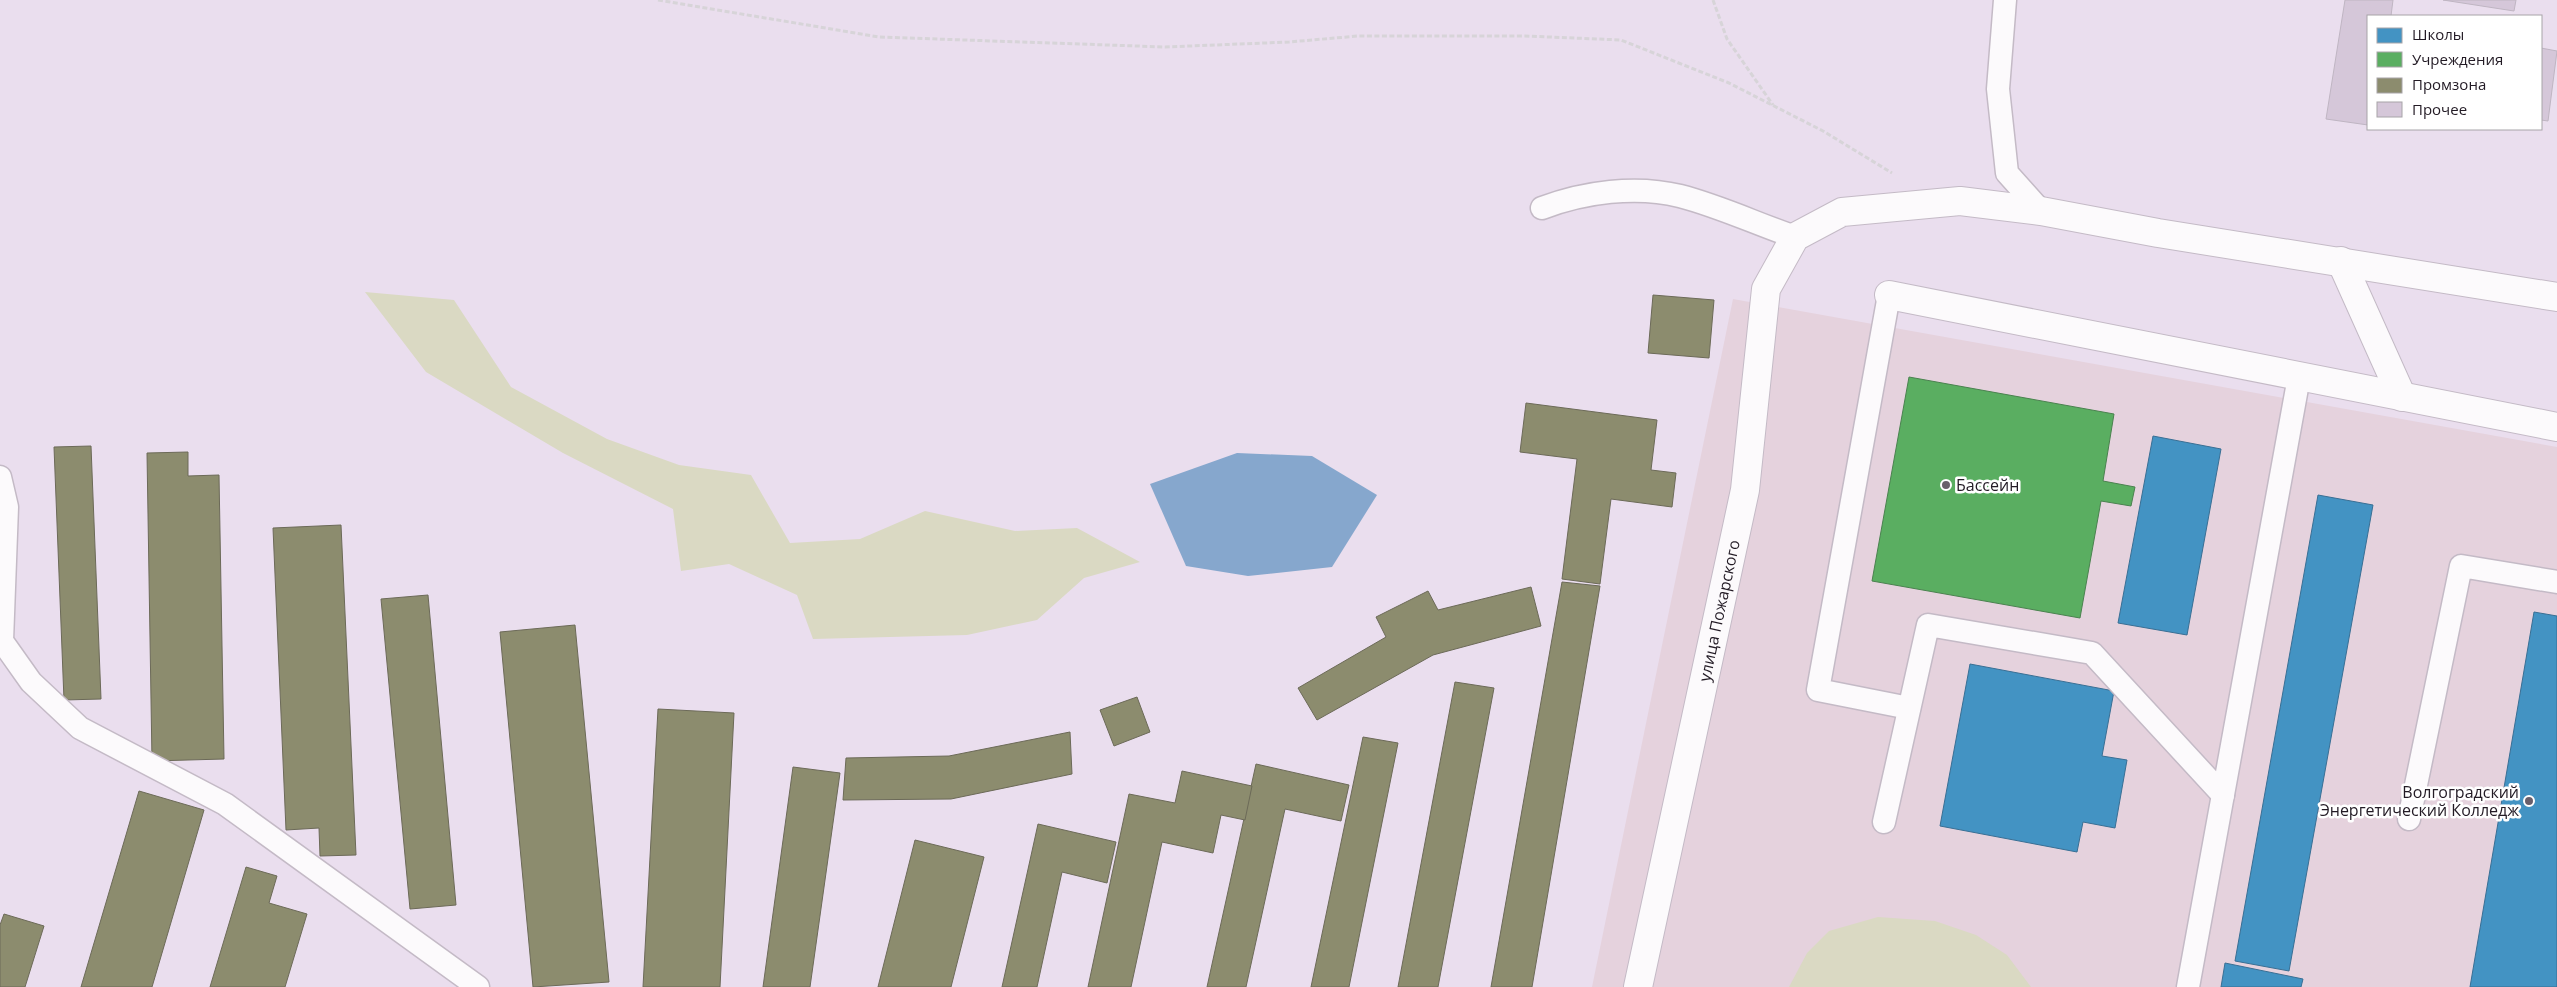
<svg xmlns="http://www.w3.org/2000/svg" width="2557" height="987" font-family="'Open Sans',sans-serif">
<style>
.education{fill:#e5d2dd}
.green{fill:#dad9c3}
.water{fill:#86a7cd}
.schools{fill:#4393c3;stroke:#396f94}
.public{fill:#5aae61;stroke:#4a824f}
.industry{fill:#8c8c6e;stroke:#6c6a58}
.building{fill:#d5c7d9;stroke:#bfb5c2}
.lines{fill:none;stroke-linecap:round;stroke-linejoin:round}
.lane-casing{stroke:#c4bac6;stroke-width:25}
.street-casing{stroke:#c4bac6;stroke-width:30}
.path{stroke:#d7d4d8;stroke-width:3;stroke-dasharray:5 2.5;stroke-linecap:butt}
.lane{stroke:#fcfafc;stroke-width:22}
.street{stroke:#fcfafc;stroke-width:28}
.poi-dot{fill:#695f6b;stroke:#fff;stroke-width:2}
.labels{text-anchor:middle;stroke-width:5;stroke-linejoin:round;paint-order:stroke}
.poi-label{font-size:16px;fill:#231b25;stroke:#fff;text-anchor:start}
.street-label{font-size:16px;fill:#231b25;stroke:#fff}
</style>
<rect width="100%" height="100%" fill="#eadeee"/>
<!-- education -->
<polygon class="education" points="1733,299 2557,447 2557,987 1592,987"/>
<!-- green -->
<g class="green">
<polygon points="365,292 454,300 511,387 607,439 679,465 751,475 790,543 860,539 925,511 1015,531 1077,528 1140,562 1084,578 1037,620 967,635 813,639 797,595 729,564 681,571 673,509 563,453 426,372"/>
<polygon points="1878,917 1935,921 1976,935 2007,955 2031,987 1789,987 1807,953 1829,931"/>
</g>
<!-- water -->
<polygon class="water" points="1237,453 1312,456 1377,495 1332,567 1248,576 1186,566 1150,484"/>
<!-- schools -->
<g class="schools">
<polygon points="2153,436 2221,449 2187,635 2118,623"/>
<polygon points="2318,495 2373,505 2289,971 2235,961"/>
<polygon points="2534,612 2557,616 2557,987 2470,987"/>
<polygon points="1970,664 2114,691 2102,756 2127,760 2115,828 2083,822 2077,852 1940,826"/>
<polygon points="2225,963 2303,979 2301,987 2221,987"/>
</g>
<!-- public -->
<polygon class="public" points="1909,377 2114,414 2103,481 2135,487 2131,506 2101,501 2080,618 1872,581"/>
<!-- industry -->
<g class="industry">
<polygon points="1653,295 1714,300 1709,358 1648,353"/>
<polygon points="1526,403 1657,420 1651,470 1676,473 1672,507 1611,499 1600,584 1562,579 1577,459 1520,452"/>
<polygon points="91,446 101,699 64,700 54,447"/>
<polygon points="188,452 188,476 219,475 224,759 152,761 147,453"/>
<polygon points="341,525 356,855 320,856 319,828 286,830 273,528"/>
<polygon points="1562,582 1600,586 1532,987 1491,987"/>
<polygon points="1531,587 1541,626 1433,655 1317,720 1298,688 1386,637 1376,617 1428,591 1438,610"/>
<polygon points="428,595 456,905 410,909 381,599"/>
<polygon points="575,625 609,982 533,987 500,632"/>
<polygon points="1455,682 1494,688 1438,987 1398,987"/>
<polygon points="1137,697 1150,732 1114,746 1100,710"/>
<polygon points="658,709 734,713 720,987 643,987"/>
<polygon points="1070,732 1072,774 951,799 843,800 846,758 949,756"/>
<polygon points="1363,737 1398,743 1349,987 1311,987"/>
<polygon points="1256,764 1349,785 1341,821 1285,809 1246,987 1207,987"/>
<polygon points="793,767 840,773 810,987 763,987"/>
<polygon points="1182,771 1252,786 1245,820 1221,815 1213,853 1162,842 1131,987 1088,987 1129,794 1175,803"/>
<polygon points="139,791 204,810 152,987 81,987"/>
<polygon points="1038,824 1116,842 1107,883 1062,872 1037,987 1002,987"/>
<polygon points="915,840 984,857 951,987 878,987"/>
<polygon points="246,867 277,876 269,903 307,914 285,987 210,987"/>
<polygon points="4,914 44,926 25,987 0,987 0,925"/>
</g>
<!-- building -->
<g class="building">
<polygon points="2345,0 2393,0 2391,16 2368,16 2368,125 2326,119"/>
<polygon points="2443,0 2516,0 2514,11"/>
<polygon points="2541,48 2557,51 2548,121 2541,120"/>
</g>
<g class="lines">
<defs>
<g id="lane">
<polyline points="2005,0 1998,89 2007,173 2041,211"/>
<path d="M1542 208C1584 192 1636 185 1680 196 1719 206 1757 224 1795 237"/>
<polyline points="1889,295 1818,690 1909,708"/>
<polyline points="0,477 7,507 2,641 31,682 80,728 225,804 478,987"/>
<polyline points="2409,819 2461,566 2557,582"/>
<polyline points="1884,822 1928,625 2092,653 2223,795"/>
<polyline points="2188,987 2299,377"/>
</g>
<g id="street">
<polyline points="2341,261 2402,397"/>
<polyline points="1889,295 2557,427"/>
<path id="s1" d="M1638 987 1745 490 1766 289 1795 237 1842 212 1960 201 2041 211 2158 233 2557 297"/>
</g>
</defs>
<!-- lane casing -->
<use href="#lane" class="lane-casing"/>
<!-- street casing -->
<use href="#street" class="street-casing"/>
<!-- path -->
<g class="path">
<polyline points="658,0 879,37 1165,47 1289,42 1358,36 1525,36 1621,40 1729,83 1823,131 1892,173"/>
<polyline points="1713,0 1727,39 1773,105"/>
</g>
<!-- lane -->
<use href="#lane" class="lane"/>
<!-- street -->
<use href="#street" class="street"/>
</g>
<!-- markers -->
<g class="poi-dot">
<circle cx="1946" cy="485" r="5"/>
<circle cx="2529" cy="801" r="5"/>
</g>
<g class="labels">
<!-- poi labels -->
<g class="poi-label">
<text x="1956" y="491">Бассейн</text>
<text x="2519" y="798" text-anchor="end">Волгоградский<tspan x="2519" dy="18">Энергетический Колледж</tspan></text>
</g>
<!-- street labels -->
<g class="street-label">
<text dy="6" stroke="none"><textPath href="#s1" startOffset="385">улица Пожарского</textPath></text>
</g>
</g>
<!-- legend -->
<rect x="2367" y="15" width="175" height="115" fill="#ffffff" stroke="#a7a4a8"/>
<rect x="2377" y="28" width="25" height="15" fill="#4393c3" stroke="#a7a4a8"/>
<text x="2412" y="40" font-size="15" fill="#231b25">Школы</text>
<rect x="2377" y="52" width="25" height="15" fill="#5aae61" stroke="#a7a4a8"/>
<text x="2412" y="65" font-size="15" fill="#231b25">Учреждения</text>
<rect x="2377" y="78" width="25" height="15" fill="#8c8c6e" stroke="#a7a4a8"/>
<text x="2412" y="90" font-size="15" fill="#231b25">Промзона</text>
<rect x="2377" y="102" width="25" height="15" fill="#d5c7d9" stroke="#a7a4a8"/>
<text x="2412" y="115" font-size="15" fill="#231b25">Прочее</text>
</svg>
